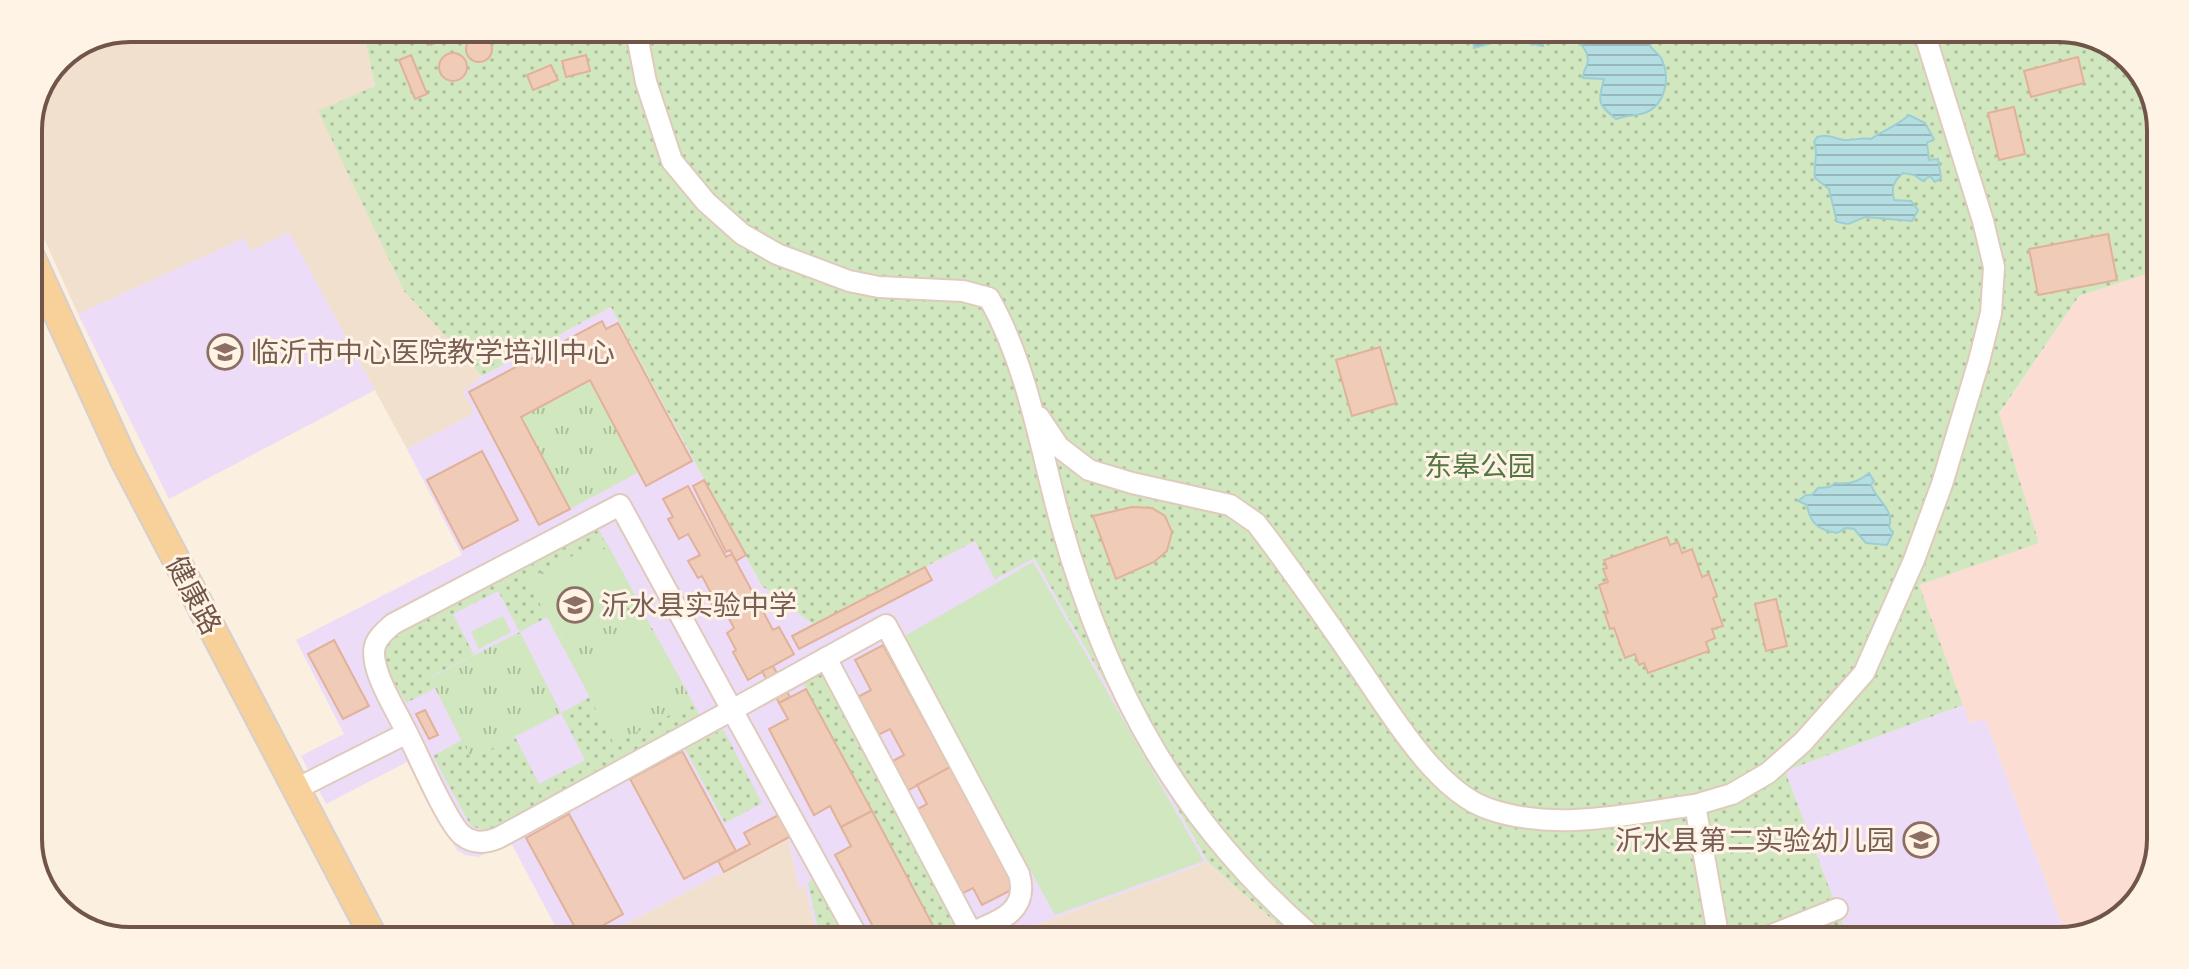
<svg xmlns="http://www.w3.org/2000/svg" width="2189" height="969" font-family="'Fira Sans','Noto Sans SC',sans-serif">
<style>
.residential{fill:#f2e0ce}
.commercial{fill:#fbddd3}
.education{fill:#ecdcf7}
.grass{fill:url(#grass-tufts)}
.park{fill:url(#park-dots)}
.garden{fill:#d1e7bf}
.water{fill:url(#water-rules);stroke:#9cced4;stroke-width:2}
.building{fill:#efcbb8;stroke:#e1b199;stroke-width:2}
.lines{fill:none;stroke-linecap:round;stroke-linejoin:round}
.minor-casing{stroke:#decbbc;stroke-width:24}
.major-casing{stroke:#d7cfcc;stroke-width:30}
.minor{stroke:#fff;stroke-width:20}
.major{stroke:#f8d099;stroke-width:26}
.labels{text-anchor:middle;stroke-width:6;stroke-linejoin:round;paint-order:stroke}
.education-label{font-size:28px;fill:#785e54;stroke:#fef3e5;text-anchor:start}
.park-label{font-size:28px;fill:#537641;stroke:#fef3e5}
.street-label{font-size:28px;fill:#705548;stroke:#fef3e5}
.rim{fill:none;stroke:#705548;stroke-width:4}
</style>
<defs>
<pattern id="grass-tufts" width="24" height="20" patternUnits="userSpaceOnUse" patternTransform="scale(2)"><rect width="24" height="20" fill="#d1e7bf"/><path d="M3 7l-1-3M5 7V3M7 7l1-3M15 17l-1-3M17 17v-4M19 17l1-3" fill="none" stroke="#aebe9d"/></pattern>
<pattern id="park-dots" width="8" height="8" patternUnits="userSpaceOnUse" patternTransform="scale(2)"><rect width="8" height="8" fill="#d1e7bf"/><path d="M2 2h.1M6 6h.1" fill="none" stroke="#aebe9d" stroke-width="1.8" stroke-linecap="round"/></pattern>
<pattern id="water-rules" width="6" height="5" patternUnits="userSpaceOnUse" patternTransform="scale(2)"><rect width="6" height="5" fill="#b5dee3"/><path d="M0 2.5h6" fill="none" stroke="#98b7ba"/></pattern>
</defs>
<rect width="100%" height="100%" fill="#fbefdf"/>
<!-- residential -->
<g class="residential">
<polygon points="131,28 363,29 375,86 319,112 404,291 482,376 464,392 475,413 407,449 289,233 251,252 244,239 78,314 28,203 28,124 58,58"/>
<polygon points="788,838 799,887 805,885 817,936 605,935"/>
<polygon points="1208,862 1293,938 1003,937"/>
</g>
<!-- commercial -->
<polygon class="commercial" points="2159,270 2153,878 2115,924 2067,938 1985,719 1970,723 1918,585 2039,543 1999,415 2079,296"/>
<!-- education -->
<g class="education">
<polygon points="289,232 375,390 169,499 78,314 244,238 251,251"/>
<polygon points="611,307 762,586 814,625 975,541 1034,558 1208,862 1003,937 817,936 805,886 799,888 788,838 605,935 560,935 510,841 479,857 465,855 457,850 407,762 326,804 301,756 344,734 296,640 462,555 407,449 474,413 463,392 482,376"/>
<polygon points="1963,705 1970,723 1985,719 2067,938 2059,941 1849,940 1785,771"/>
</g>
<!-- grass -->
<g class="grass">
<polygon points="590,380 639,472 570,509 521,417"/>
<polygon points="604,539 609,547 532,588 528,580"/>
<polygon points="636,597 653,630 576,671 558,638"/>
<polygon points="520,632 561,713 471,759 430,678"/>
<polygon points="682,682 693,703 614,745 603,723"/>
</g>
<!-- park -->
<g class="park">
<polygon points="363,29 2098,36 2143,73 2161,124 2159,270 2079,296 1999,414 2039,543 1919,585 1963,705 1785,771 1849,940 1293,938 1208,862 1034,558 995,579 975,541 814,625 762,586 611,307 482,376 404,291 318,111 375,86"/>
<path d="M597 526 604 539 528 580 547 617 520 632 498 591 453 614 474 655 430 677 435 688 406 703C394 679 374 658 393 634Z"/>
<polygon points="825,671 960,923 938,935 803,683"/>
<polygon points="590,697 614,744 693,703 702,720 490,832 471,826 433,756 462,740 471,759 515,737 539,784 585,760 561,713"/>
<polygon points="723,729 762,803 725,823 685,749"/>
<polygon points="813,879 843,936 820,936 808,883"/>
</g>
<!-- garden -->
<g class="garden">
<polygon points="609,547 636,597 558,638 532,588"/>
<polygon points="1033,562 1204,861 1055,915 903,637"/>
<polygon points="503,616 511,632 479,649 471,632"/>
<polygon points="653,630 682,682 603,723 576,671"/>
</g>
<!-- water -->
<g class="water">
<polygon points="1472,33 1547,34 1543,46 1507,39 1474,48"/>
<path d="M1570 34H1668L1654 40 1650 46C1654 52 1660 54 1662 60 1671 79 1665 108 1641 114 1632 116 1626 115 1616 119 1597 103 1598 103 1604 79L1583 78C1583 74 1585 69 1587 65 1591 51 1579 42 1570 34Z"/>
<path d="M1909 115 1925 123 1934 139 1927 143 1929 160 1938 159 1941 178 1935 182 1930 176 1923 181 1914 175 1903 173C1893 182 1891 188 1894 200L1911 201 1918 210 1912 221 1865 217 1848 224 1837 222 1829 189 1815 178C1813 166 1819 153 1814 142L1817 137C1828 134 1833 138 1844 140 1851 141 1861 137 1871 139 1884 130 1897 126 1909 115Z"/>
<path d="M1869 473 1874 481 1871 485C1877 501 1895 510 1889 527L1893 533 1887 545 1866 543 1854 529 1846 528 1837 533C1819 530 1810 524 1807 505L1798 501 1806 495H1812L1818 488 1830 487 1835 483C1848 485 1859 482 1869 473Z"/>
</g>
<!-- building -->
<g class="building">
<polygon points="423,29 461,29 431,45"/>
<polygon points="512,30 547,30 532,40 520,37"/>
<circle cx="479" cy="49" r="13"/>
<circle cx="453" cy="67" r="14"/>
<polygon points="411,55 427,94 415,99 399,60"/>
<polygon points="586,55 590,71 566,77 562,61"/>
<polygon points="2078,57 2084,83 2031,97 2024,71"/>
<polygon points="551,65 558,80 533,90 527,75"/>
<polygon points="2014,107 2025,154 1999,160 1988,113"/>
<polygon points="2108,234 2117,280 2038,295 2029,249"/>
<polygon points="602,321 606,329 618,323 692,461 646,486 590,380 521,417 570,509 539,525 469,392"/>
<polygon points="1380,347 1396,403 1352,416 1336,360"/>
<polygon points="482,451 518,520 463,549 427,480"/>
<polygon points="704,480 746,555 736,561 730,550 726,552 693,486"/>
<polygon points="688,486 726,557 732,554 773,630 779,627 794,654 748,680 733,652 736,650 727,633 734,628 725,611 717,615 707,595 711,593 702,576 698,578 688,561 700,555 688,534 679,539 668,519 673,517 663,499"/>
<polygon points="1132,507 1152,508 1165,516 1172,532 1167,551 1154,562 1116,579 1093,516"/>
<polygon points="1667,537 1670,545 1678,542 1682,553 1692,549 1702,577 1709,574 1717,596 1713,598 1723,626 1712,629 1715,638 1706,642 1709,651 1648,673 1644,663 1639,665 1635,654 1625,658 1614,628 1610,629 1605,614 1608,612 1599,585 1608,582 1603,569 1607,568 1604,560"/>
<polygon points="925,567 932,580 799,649 792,636"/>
<polygon points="1776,599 1787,646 1766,651 1755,604"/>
<polygon points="334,640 369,706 343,719 308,654"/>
<polygon points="883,645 950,767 907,791 891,762 904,755 890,729 878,735 858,697 871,690 855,660"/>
<polygon points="773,666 790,697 779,703 762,671"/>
<polygon points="806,689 872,811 841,827 830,806 814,815 769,729 788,719 779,703"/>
<polygon points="425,710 438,735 429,739 416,714"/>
<polygon points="682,751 736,851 684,879 630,779"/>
<polygon points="950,767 1015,888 982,905 973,888 959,895 914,811 927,804 917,785"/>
<polygon points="872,811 938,935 936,936 900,936 897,931 888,936 878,936 835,855 851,846 841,827"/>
<polygon points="782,813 793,835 724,872 718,861 750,844 744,833"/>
<polygon points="569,814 623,914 586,935 579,935 526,838"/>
</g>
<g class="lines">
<defs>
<g id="minor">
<path d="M636 30 646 82 672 161 706 202 742 234 777 254 849 281 879 287 963 291 989 298C1028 367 1040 448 1061 524 1108 691 1181 824 1314 938"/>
<path d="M1039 417 1059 447 1089 470 1132 483 1230 505 1256 523C1290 567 1321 612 1352 657 1385 704 1434 791 1489 809 1555 832 1629 814 1695 805L1719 940"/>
<polyline points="826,658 971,932"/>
<path d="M296 789 407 733C397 711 366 665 376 643 379 636 387 629 393 624L620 505 732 710 498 838C486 843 473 844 462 835 446 821 418 754 407 733"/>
<polyline points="1695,805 1732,794 1768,773 1803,742 1864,673 1914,560 1942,484 1979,361 1991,313 1994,267 1983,221 1925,35"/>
<path d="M857 936 732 710 886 625 1019 874C1031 916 991 923 961 937"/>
<polyline points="1759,940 1837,909"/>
</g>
<polyline id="major" points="28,250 124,460 372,934"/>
</defs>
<!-- minor casing -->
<use href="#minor" class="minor-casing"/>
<!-- major casing -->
<use href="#major" class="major-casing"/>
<!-- minor -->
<use href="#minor" class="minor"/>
<!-- major -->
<use href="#major" class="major"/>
</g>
<!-- icons -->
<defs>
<symbol id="school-ring" viewBox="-11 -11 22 22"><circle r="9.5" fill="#fef3e5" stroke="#8d6e63" stroke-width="1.5"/><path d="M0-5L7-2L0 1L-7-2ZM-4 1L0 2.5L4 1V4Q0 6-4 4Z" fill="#8d6e63"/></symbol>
</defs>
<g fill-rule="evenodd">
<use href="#school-ring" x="205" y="332" width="40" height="40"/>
<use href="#school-ring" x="555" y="585" width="40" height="40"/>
<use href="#school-ring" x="1901" y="820" width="40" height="40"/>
</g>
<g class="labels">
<!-- education labels -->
<g class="education-label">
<text x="251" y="362">临沂市中心医院教学培训中心</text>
<text x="601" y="615">沂水县实验中学</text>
<text x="1895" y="850" text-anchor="end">沂水县第二实验幼儿园</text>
</g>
<!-- park labels -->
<g class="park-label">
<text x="1480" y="476">东皋公园</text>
</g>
<!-- street labels -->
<g class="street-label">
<text transform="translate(194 595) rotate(62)" y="10">健康路</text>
</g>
</g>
<!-- crop -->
<path d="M0 0H2189V969H0ZM130 42H2059A88 88 0 0 1 2147 130V839A88 88 0 0 1 2059 927H130A88 88 0 0 1 42 839V130A88 88 0 0 1 130 42Z" fill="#fef3e5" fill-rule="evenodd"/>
<path class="rim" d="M130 42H2059A88 88 0 0 1 2147 130V839A88 88 0 0 1 2059 927H130A88 88 0 0 1 42 839V130A88 88 0 0 1 130 42Z"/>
</svg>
